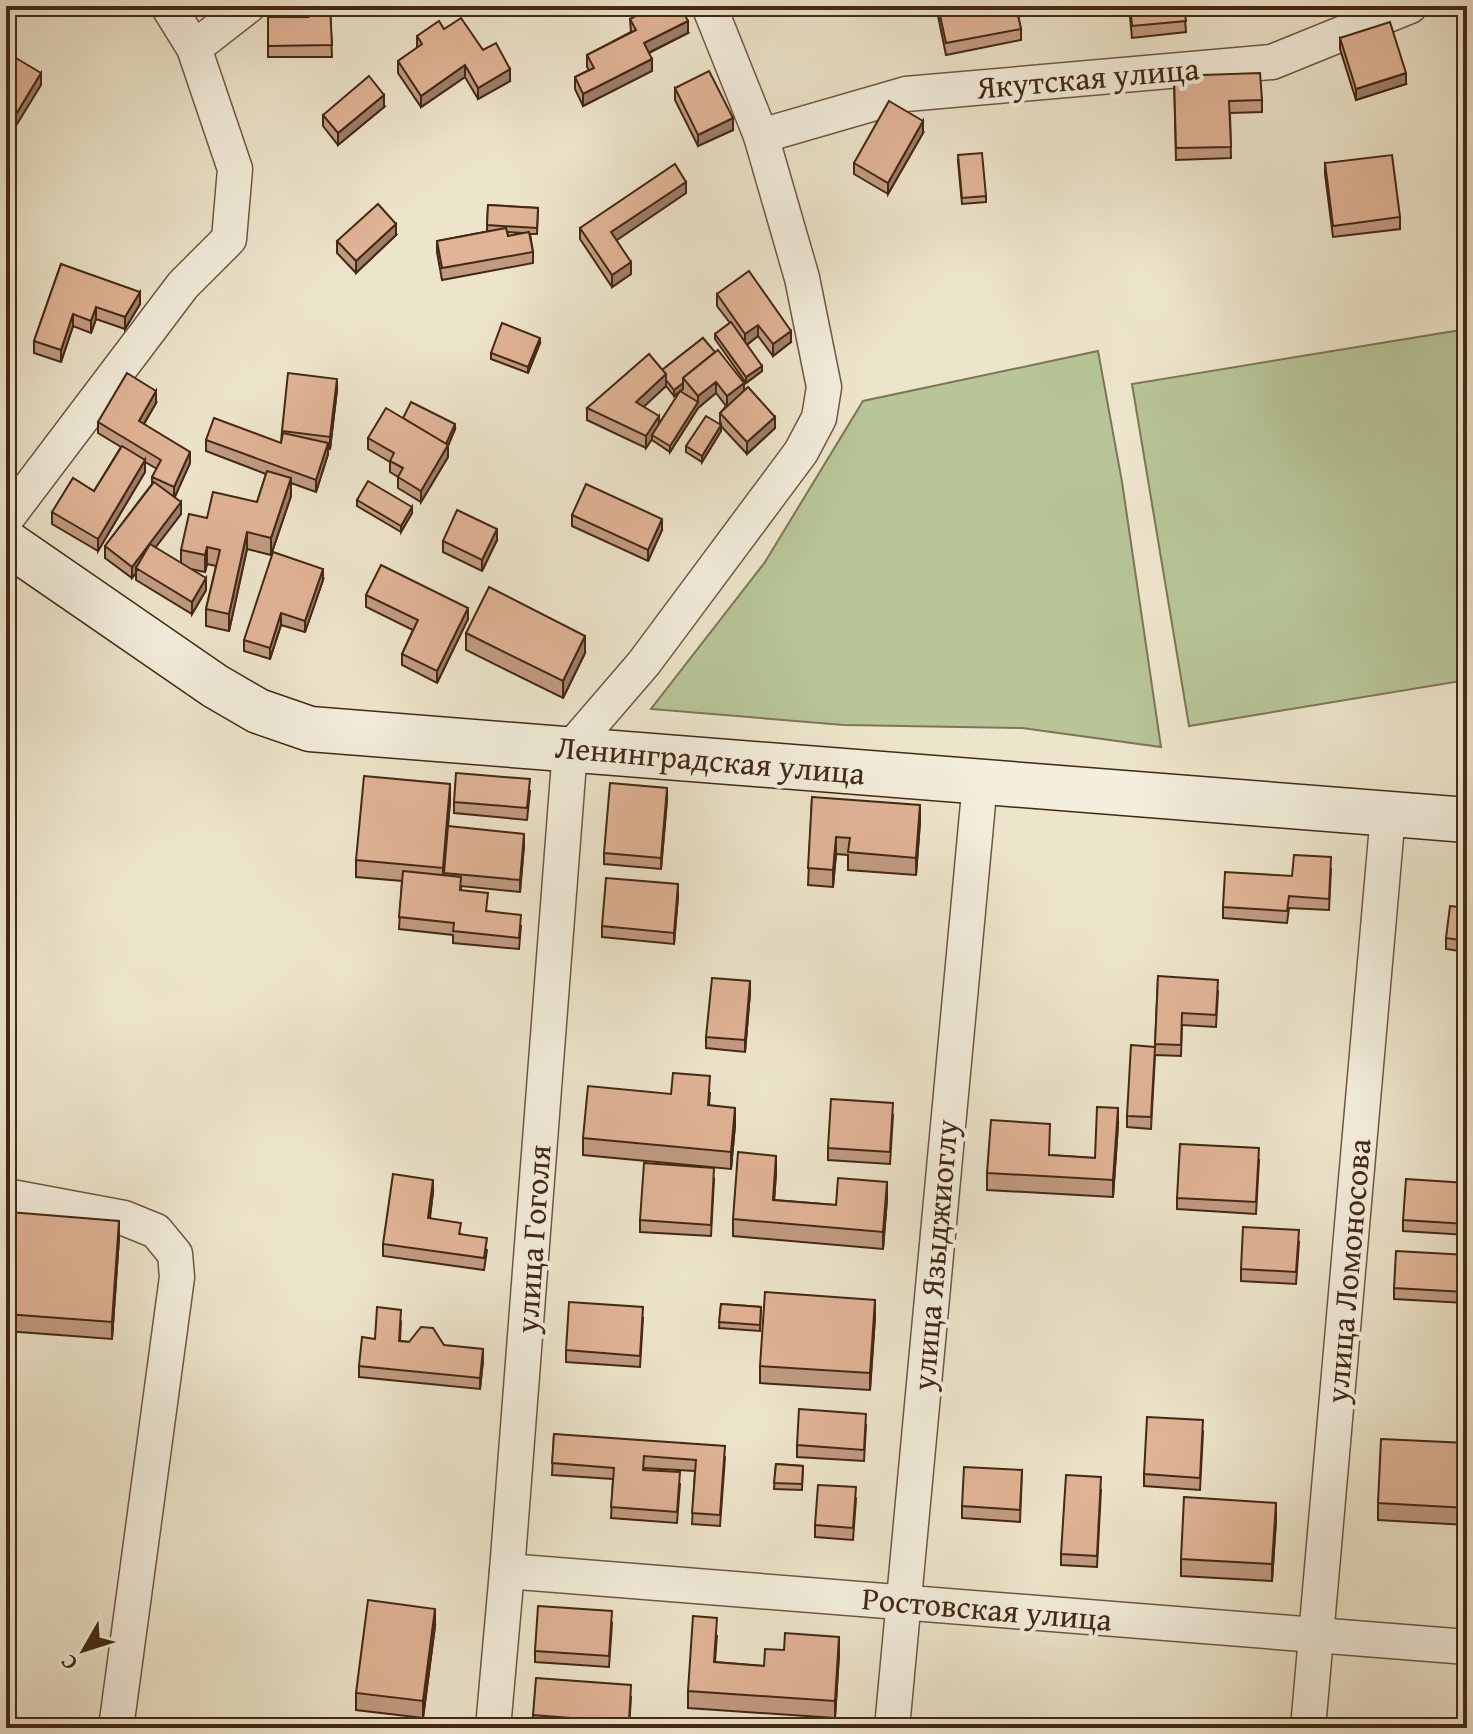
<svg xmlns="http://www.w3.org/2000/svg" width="1473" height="1734" font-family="'Gentium Book Plus',serif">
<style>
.green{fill:#b7c598;stroke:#7d7656;stroke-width:2}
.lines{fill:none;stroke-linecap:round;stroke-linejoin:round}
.minor-casing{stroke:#6e5742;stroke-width:37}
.secondary-casing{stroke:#432814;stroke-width:47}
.minor{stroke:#f3eedd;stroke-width:34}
.secondary{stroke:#f3eedd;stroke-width:44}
.wall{fill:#c19b81;stroke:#432814;stroke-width:2;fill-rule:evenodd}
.shaded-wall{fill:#9d7e69;stroke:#432814;stroke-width:2}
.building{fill:#e0b496;stroke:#432814;stroke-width:2}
.labels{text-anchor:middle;stroke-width:8;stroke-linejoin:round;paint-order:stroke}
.street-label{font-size:32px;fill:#432814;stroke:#f3eedd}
</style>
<rect width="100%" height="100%" fill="#ede5cb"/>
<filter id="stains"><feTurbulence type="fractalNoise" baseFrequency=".0025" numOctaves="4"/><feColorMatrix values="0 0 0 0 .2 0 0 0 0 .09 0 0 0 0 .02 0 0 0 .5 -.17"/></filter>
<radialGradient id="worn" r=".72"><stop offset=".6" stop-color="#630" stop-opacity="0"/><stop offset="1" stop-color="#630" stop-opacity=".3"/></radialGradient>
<!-- green -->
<g class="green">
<polygon points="1467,329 1467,680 1189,726 1132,384"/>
<polygon points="1098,351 1122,482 1161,747 1022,728 844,725 651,709 765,562 863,401"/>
</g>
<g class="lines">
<defs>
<g id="minor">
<polyline points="194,48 248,6"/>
<polyline points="761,136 906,94 1272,62 1410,6"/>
<polyline points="6,519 183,285 229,239 235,169 194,48 168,6"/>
<polyline points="6,1196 124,1218 156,1231 175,1254 177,1277 116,1728"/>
<polyline points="507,1571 1467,1647"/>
<polyline points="493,1728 507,1571 570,749 644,663 801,452 819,418 824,387 802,278 761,136 709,6"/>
<polyline points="892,1728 980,782"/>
<polyline points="1308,1728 1388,814"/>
</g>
<polyline id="secondary" points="6,542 215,686 258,711 310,729 1467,820"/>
</defs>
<!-- minor casing -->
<use href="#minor" class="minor-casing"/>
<!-- secondary casing -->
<use href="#secondary" class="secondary-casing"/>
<!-- minor -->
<use href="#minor" class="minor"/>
<!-- secondary -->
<use href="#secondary" class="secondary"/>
</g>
<!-- wall -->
<g class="wall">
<polygon points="296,6 330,6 332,57 268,57 268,17 303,17 301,10"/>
<polygon points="936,6 1016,6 1021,29 1021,40 946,55"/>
<polygon points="1129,6 1184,6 1186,32 1132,38"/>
<polygon points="630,19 688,33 649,53 652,71 583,106 575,89 575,77 589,70 587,67 587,55 631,32"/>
<polygon points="444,29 483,50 510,81 478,99 465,77 421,107 398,73 398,61 417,48 417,36"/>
<polygon points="1340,38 1406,84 1356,100 1340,49"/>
<polygon points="1174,76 1262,100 1262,112 1230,113 1231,158 1176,160"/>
<polygon points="675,88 733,130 698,146 675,100"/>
<polygon points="384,107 338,145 323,126 323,115"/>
<polygon points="923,133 888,194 854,174 854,163"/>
<polygon points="958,161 986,196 986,202 962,204"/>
<polygon points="1325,163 1400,217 1400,229 1333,237 1325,174"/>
<polygon points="686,193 616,240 631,274 612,287 580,239 580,228"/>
<path d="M488 205 538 208 537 234H530L533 252V263L442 280 437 252V241L490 231H487ZM507 232 523 233 508 236Z"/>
<polygon points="396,235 356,273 337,253 337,241"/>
<polygon points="61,264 140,304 125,329 96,319 91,333 73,326 61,362 34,353 34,341"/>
<polygon points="717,294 791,342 773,356 758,336 747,345 762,371 746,383 715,339 715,334 730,323 717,306"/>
<path d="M703 338 744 391 775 428 747 454 721 426V431L702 462 686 452V446L720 424V413L726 406 716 393 698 408 670 452 652 440V439L646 448 587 420V408L662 370ZM666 386 674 396 679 393 659 424 643 407Z"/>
<polygon points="540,343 528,373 491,359 491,353"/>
<polygon points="337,390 330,449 328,448 328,454 316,492 291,483 291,496 271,555 247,549 229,631 206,626 206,609 216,566 207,564 205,572 191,569 206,590 192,614 136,580 136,573 132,578 105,558 105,546 152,484 152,477 157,469 145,462 145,472 98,551 52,524 52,512 94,491 121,447 98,433 98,422 156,403 144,424 190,463 174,497 181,514 155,548 181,563 181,550 207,518 257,502 266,474 206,451 206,440 281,443 282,431"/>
<polygon points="455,429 448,445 448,457 421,502 398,488 398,477 390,472 390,462 368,449 368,438"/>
<polygon points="357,500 412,513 401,532 357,506"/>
<polygon points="572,515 662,530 648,561 572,526"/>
<polygon points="497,540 482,571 443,552 443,541"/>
<polygon points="323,580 305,632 281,625 270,659 244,651 244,640"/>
<polygon points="366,595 468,619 437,683 402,665 402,654 413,630 366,607"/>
<polygon points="466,633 585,653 563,698 466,650"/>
<polygon points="530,791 527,820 454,813 454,802"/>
<polygon points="812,797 920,822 916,875 848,870 848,855 836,854 833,887 808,885"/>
<polygon points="667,800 661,869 604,864 604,853"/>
<polygon points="450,801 444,875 448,826 524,845 520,892 461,886 461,891 487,911 521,926 519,949 453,943 453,935 399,929 402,881 356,877 356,860"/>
<polygon points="1331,869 1329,910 1289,908 1287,923 1223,918 1223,907 1292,876"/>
<polygon points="678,896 674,944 602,937 602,926"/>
<polygon points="1467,908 1467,952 1446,949 1446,938"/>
<polygon points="1158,976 1218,991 1216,1027 1182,1025 1181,1056 1155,1055 1151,1129 1127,1127 1127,1116 1155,1047"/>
<polygon points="750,993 745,1052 706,1048 706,1037"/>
<polygon points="710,1093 709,1105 735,1125 731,1169 583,1155 583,1138 671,1094"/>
<polygon points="893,1115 890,1164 828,1160 828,1148"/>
<polygon points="1118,1125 1113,1197 987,1190 987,1173 1050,1155 1095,1158"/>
<polygon points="1259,1160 1256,1214 1177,1209 1177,1198"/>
<polygon points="776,1173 774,1200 836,1205 887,1199 883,1249 733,1236 733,1219"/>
<polygon points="714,1179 711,1236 640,1232 640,1220"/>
<polygon points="1467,1183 1467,1235 1403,1231 1403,1220"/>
<polygon points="433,1192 430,1218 461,1234 487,1250 484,1270 383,1256 383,1244"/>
<polygon points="119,1238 112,1339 6,1331 6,1249"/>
<polygon points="1299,1242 1296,1284 1241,1281 1241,1269"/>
<polygon points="1467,1255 1465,1303 1394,1299 1394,1288"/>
<polygon points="721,1304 761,1307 760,1331 719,1328"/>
<polygon points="875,1317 870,1390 760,1383 760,1366"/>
<polygon points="643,1318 640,1367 566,1362 566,1350"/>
<polygon points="401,1322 400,1341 444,1345 483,1361 480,1389 359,1377 359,1366 375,1339"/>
<polygon points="866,1425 864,1461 797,1457 797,1445"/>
<polygon points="1203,1432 1200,1490 1144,1486 1144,1474"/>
<polygon points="554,1434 725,1457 720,1526 692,1524 695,1471 644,1468 643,1470 680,1484 677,1523 611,1518 613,1479 552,1475"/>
<polygon points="1467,1443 1467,1525 1378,1520 1378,1503"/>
<polygon points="776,1464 803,1466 802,1490 774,1489"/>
<polygon points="1022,1470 1020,1522 962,1518 962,1506"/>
<polygon points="1101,1489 1097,1567 1061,1565 1061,1554"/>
<polygon points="856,1499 853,1540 815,1537 815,1525"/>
<polygon points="1276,1520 1272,1581 1181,1576 1181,1559"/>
<polygon points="612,1623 609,1667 535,1662 535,1651"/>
<polygon points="435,1626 423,1718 356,1710 356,1693"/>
<polygon points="717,1635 715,1662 764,1666 839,1654 835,1718 688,1708 688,1691"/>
<polygon points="631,1697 629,1728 553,1728 533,1726 533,1715"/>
</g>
<!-- shaded-wall -->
<g class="shaded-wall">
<polygon points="68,6 76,6 68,11"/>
<polygon points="688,21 688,33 644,55 644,43"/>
<polygon points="652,59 652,71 583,106 583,94"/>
<polygon points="465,65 465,77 421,107 421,96"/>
<polygon points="510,69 510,81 478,99 478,88"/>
<polygon points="41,73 41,85 6,142 6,131"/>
<polygon points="1406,73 1406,84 1356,100 1356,89"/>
<polygon points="384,95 384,107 338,145 338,133"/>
<polygon points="733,118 733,130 698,146 698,135"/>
<polygon points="923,121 923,133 888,194 888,183"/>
<polygon points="686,182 686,193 611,244 611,232"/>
<polygon points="396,224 396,235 356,273 356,261"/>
<polygon points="631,262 631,274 612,287 612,275"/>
<polygon points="140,292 140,304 125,329 125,317"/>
<polygon points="96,307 96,319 91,333 91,321"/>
<polygon points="73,314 73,326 61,362 61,350"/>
<polygon points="758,325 758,336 745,346 745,334"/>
<polygon points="791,331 791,342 773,356 773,344"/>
<polygon points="540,338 540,343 528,373 528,367"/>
<polygon points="762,366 762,371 746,383 746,377"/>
<polygon points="666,374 666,386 636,414 636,402"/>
<polygon points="337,379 337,390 330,449 330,437"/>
<polygon points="716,382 716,393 698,408 670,452 670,446 698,402 698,396"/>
<polygon points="683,383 683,389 674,396 674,390"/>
<polygon points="744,383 744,394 727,407 727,396"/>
<polygon points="156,391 156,403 139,432 139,421"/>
<polygon points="659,416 659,428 652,435 652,439 646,448 646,436"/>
<polygon points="775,417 775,428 747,454 747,442"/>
<polygon points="455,424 455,429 448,446 448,457 421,502 421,491"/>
<polygon points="721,425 721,431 702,462 702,456"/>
<polygon points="328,443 328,454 316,492 316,480"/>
<polygon points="190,452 190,463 174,499 174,487"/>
<polygon points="145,460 145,472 98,551 98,539"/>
<polygon points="291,478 291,496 271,555 271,538"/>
<polygon points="181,502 181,514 138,570 136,568 136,573 132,578 132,567"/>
<polygon points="412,507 412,513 401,532 401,526"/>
<polygon points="662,519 662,530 648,561 648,550"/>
<polygon points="497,529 497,540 482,571 482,560"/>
<polygon points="247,532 247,549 229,631 229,614"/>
<polygon points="207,547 207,564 205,572 205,555"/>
<polygon points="323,569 323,580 305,632 305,621"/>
<polygon points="206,578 206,590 192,614 192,602"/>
<polygon points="468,608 468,619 437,683 437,671"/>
<polygon points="281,613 281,625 270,659 270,648"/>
<polygon points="585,636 585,653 563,698 563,681"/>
<polygon points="450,784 450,801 443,885 443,868"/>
<polygon points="667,788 667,800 661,869 661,858"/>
<polygon points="920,805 920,822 916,875 916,858"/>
<polygon points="524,834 524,845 520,892 520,880"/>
<polygon points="836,837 836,854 833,887 833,870"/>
<polygon points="678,884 678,896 674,944 674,933"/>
<polygon points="750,981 750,993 745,1052 745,1040"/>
<polygon points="735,1108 735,1125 731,1169 731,1152"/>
<polygon points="1118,1108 1118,1125 1113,1197 1113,1180"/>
<polygon points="776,1156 776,1173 773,1217 773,1200"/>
<polygon points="433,1180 433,1192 428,1230 428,1218"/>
<polygon points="887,1182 887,1199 883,1249 883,1232"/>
<polygon points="119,1221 119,1238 112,1339 112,1322"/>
<polygon points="875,1300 875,1317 870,1390 870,1373"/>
<polygon points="483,1349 483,1361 480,1389 480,1378"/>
<polygon points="1276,1503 1276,1520 1272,1581 1272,1564"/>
<polygon points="435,1609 435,1626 423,1718 423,1701"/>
<polygon points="839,1637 839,1654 835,1718 835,1701"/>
</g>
<!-- building -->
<g class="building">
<polygon points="304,6 330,6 332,45 268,46 268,17 308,17"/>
<polygon points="655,6 680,6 688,21 644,43 652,59 583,94 575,77 594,68 587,55 636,30 630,19"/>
<polygon points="938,6 1016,6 1021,29 946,43"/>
<polygon points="1130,6 1184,6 1186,21 1132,26"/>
<polygon points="461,18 483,50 496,43 510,69 478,88 465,65 421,96 398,61 422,44 417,36 439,21 444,29"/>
<polygon points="1390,22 1406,73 1356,89 1340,38"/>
<polygon points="6,52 41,73 6,131"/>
<polygon points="709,71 733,118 698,135 675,88"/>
<polygon points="1260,73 1262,100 1229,101 1231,147 1176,148 1174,76"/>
<polygon points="369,76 384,95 338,133 323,115"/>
<polygon points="889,101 923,121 888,183 854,163"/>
<polygon points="982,153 986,196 962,198 958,155"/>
<polygon points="1392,155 1400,217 1333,226 1325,163"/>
<polygon points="675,164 686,182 611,232 631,262 612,275 580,228"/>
<polygon points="378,204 396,224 356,261 337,241"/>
<polygon points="488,205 538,208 537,228 487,225"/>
<polygon points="506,228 508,236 529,232 533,252 442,268 437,241"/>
<polygon points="61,264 140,292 125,317 96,307 91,321 73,314 61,350 34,341"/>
<polygon points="749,271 791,331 773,344 758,325 745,334 717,294"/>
<polygon points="731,322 762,366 746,377 715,334"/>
<polygon points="502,323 540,338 528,367 491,353"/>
<polygon points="703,338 715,352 683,378 683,383 674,390 666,380 666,374 662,370"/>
<polygon points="718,350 744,383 727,396 716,382 698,396 683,378"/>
<polygon points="649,354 666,374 636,402 659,416 646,436 587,408"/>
<polygon points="127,373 156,391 139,421 190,452 174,487 152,477 161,460 98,422"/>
<polygon points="288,373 337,379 330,437 282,431"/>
<polygon points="748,387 775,417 747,442 720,413"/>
<polygon points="680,391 698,402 670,446 652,435"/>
<polygon points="411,402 455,424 446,444 403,418"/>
<polygon points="386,408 448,445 421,491 398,477 403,468 390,461 394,453 368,438"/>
<polygon points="706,416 721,425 702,456 686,446"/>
<polygon points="214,418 281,443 283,433 328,443 316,480 206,440"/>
<polygon points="122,446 145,460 98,539 52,512 73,478 94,491"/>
<polygon points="267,471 291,478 271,538 247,532 229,614 206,609 220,550 207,547 205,555 181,550 189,514 207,518 213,492 257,502"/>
<polygon points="368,481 412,507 401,526 357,500"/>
<polygon points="154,482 181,502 132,567 105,546"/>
<polygon points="586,484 662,519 648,550 572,515"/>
<polygon points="457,510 497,529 482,560 443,541"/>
<polygon points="150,544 206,578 192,602 136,568"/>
<polygon points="273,552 323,569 305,621 281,613 270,648 244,640"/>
<polygon points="381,565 468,608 437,671 402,654 418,620 366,595"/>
<polygon points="489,587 585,636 563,681 466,633"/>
<polygon points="456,773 530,779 527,808 454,802"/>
<polygon points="364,776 450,784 443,868 356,860"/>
<polygon points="610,783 667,788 661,858 604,853"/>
<polygon points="812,797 920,805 916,858 848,852 850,838 836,837 833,870 808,868"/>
<polygon points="448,826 524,834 520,880 444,873"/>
<polygon points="1294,855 1331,857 1329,899 1289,896 1287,911 1223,907 1225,872 1292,876"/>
<polygon points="403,871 461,877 460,890 488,893 486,911 521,915 519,938 453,931 454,923 399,917"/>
<polygon points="606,878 678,884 674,933 602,926"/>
<polygon points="1450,906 1467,908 1467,941 1446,938"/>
<polygon points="1158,976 1218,980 1216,1015 1182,1013 1181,1045 1155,1044"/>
<polygon points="712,978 750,981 745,1040 706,1037"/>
<polygon points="1131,1045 1155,1047 1151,1117 1127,1116"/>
<polygon points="673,1073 710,1076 708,1105 735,1108 731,1152 583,1138 588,1086 671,1094"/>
<polygon points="831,1099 893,1103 890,1152 828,1148"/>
<polygon points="1097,1107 1118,1108 1113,1180 987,1173 991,1120 1050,1124 1049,1155 1095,1158"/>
<polygon points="1180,1144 1259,1148 1256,1202 1177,1198"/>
<polygon points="738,1152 776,1156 773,1200 836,1205 838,1178 887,1182 883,1232 733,1219"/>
<polygon points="644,1163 714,1168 711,1225 640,1220"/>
<polygon points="393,1174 433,1180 428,1218 461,1223 459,1234 487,1238 484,1258 383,1244"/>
<polygon points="1406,1179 1467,1183 1467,1224 1403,1220"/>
<polygon points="9,1212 119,1221 112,1322 6,1314 6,1249"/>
<polygon points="1243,1227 1299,1230 1296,1272 1241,1269"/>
<polygon points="1396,1251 1467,1255 1465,1292 1394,1288"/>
<polygon points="765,1292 875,1300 870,1373 760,1366"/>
<polygon points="569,1302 643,1307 640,1356 566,1350"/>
<polygon points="721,1304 761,1307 760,1325 719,1322"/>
<polygon points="377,1307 401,1310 399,1341 409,1342 421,1327 433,1328 444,1345 483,1349 480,1378 359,1366 362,1337 375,1339"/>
<polygon points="799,1409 866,1414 864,1450 797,1445"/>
<polygon points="1147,1417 1203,1420 1200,1478 1144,1474"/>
<polygon points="554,1434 725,1446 720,1515 692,1513 696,1460 644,1456 643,1470 680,1472 677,1512 611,1507 614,1468 552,1463"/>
<polygon points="1381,1439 1467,1443 1467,1508 1378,1503"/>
<polygon points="776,1464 803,1466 802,1484 774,1483"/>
<polygon points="964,1467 1022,1470 1020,1510 962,1506"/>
<polygon points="1066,1475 1101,1477 1097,1556 1061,1554"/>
<polygon points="818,1485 856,1487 853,1528 815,1525"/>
<polygon points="1184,1497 1276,1503 1272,1564 1181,1559"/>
<polygon points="368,1600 435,1609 423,1701 356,1693"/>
<polygon points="538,1606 612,1611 609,1656 535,1651"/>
<polygon points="693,1616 717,1618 714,1662 764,1666 765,1649 784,1650 785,1633 839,1637 835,1701 688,1691"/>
<polygon points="536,1678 631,1685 629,1722 590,1719 589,1728 569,1728 570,1718 533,1715"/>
</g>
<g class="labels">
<!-- street labels -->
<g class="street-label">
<text transform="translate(1088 78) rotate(-5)" y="11">Якутская улица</text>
<text transform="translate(710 760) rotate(5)" y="11">Ленинградская улица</text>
<text transform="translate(533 1239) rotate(-86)" y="11">улица Гоголя</text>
<text transform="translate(935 1255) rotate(-85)" y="11">улица Языджиоглу</text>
<text transform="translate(1348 1271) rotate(-85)" y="11">улица Ломоносова</text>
<text transform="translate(987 1609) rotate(5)" y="11">Ростовская улица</text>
</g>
</g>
<!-- margin -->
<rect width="1473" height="1734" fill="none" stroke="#ede5cb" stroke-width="32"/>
<rect x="8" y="8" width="1457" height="1718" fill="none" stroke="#432814" stroke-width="4"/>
<rect x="16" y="16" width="1441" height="1702" fill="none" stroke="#432814" stroke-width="2"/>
<!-- north arrow -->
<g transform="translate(84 1650) rotate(231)" stroke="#f3eedd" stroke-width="6" paint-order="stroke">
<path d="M0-6L14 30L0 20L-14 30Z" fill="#432814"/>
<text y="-12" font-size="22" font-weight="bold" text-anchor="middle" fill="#432814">С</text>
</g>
<rect width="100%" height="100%" filter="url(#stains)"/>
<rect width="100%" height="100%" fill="url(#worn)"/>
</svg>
